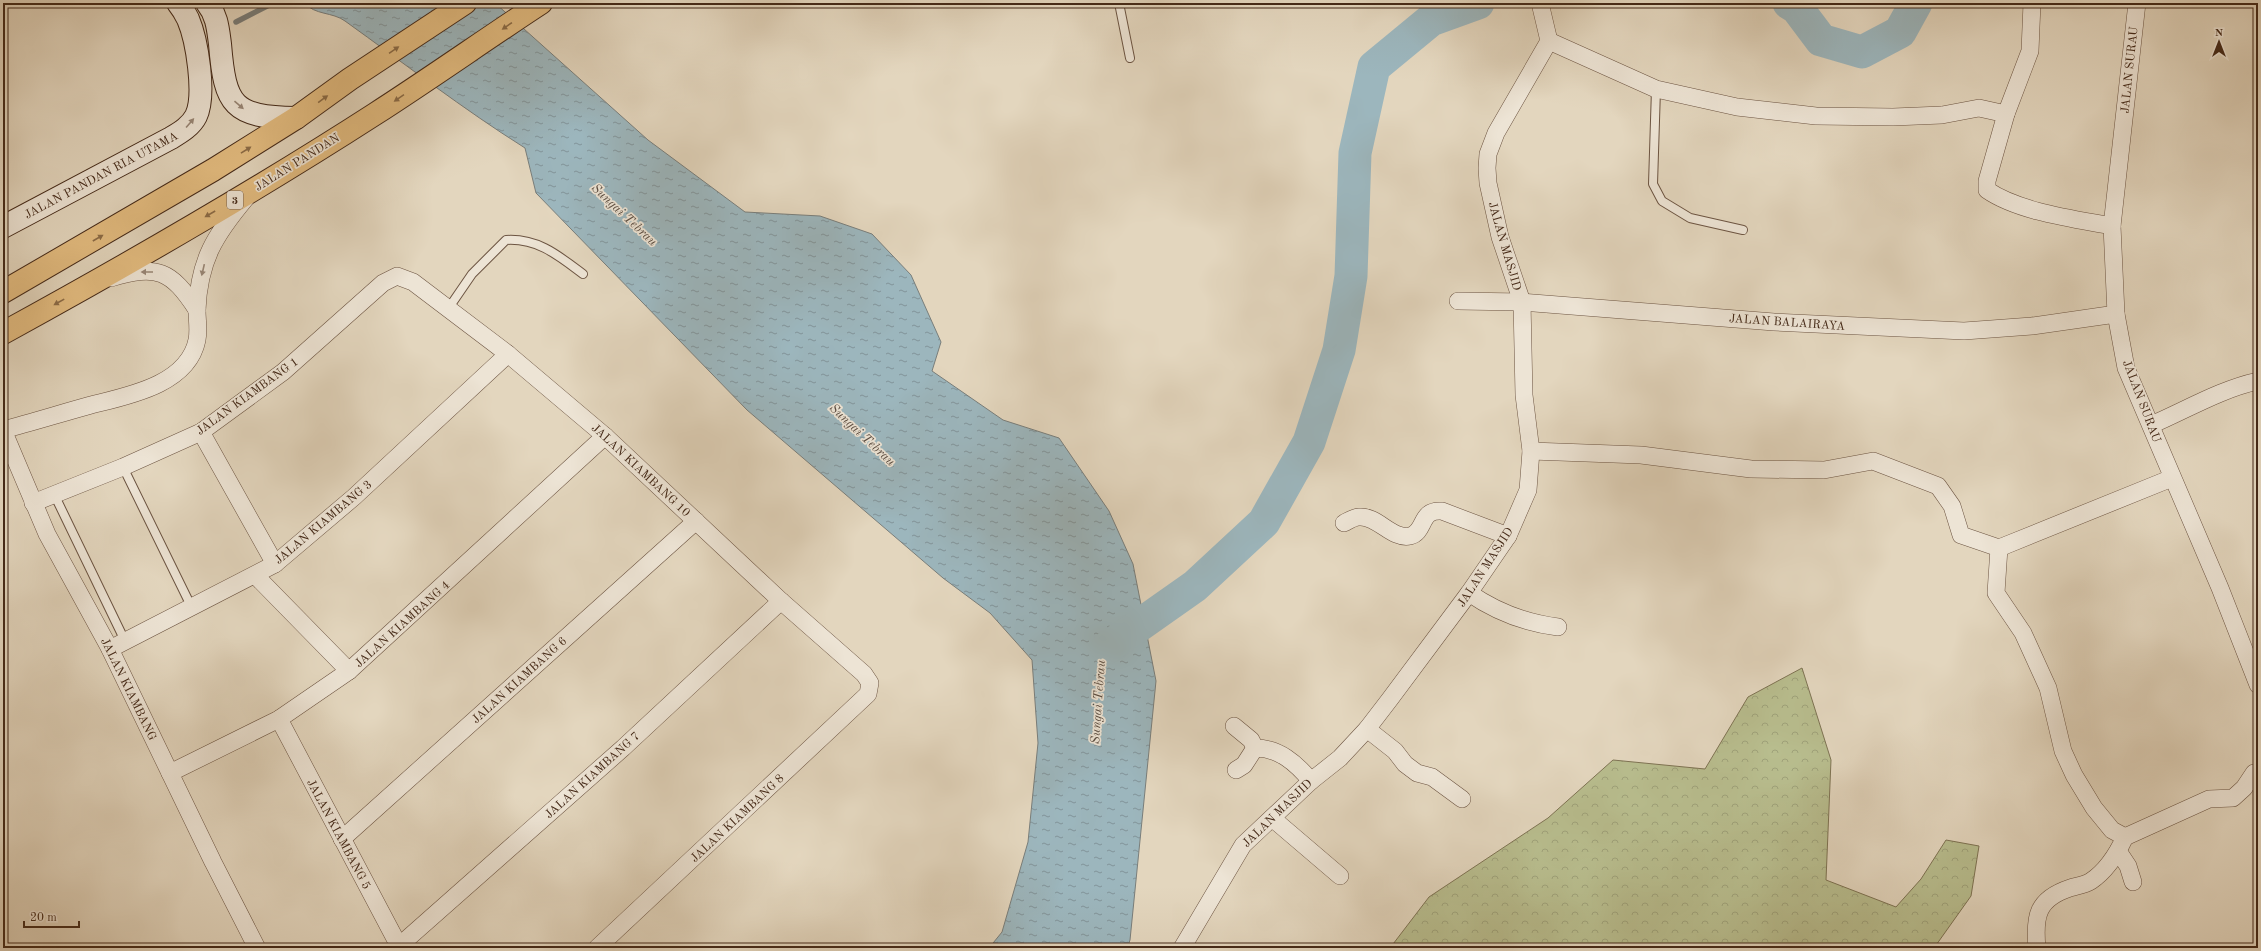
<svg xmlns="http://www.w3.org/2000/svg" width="2261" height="951" font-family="'Old Standard TT',serif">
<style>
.forest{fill:url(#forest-crowns);stroke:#7e7353}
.water{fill:url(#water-ripples);stroke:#797e7b}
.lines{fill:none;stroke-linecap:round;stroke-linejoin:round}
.stream{stroke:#797e7b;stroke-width:5.5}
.river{stroke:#9cb6bd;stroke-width:33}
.lane-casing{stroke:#6c5442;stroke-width:10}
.street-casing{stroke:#6c5442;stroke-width:18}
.secondary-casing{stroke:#442918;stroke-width:24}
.highway-casing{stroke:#442918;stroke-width:24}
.lane{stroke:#ede4d5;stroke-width:8}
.street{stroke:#ede4d5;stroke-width:17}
.secondary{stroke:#ede4d5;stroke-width:22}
.highway{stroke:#e2bb7f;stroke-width:22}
.oneway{fill:#8b6b46}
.oneway2{fill:#988676}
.labels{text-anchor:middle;stroke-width:3.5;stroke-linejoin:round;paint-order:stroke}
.shield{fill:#ede4d5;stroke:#776151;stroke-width:1}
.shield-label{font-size:11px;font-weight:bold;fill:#442918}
.street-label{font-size:12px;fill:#442918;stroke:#ede4d5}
.water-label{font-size:13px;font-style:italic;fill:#5a4c41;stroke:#ede4d5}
</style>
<defs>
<pattern id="forest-crowns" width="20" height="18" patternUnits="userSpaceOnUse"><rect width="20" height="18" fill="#b8bd8e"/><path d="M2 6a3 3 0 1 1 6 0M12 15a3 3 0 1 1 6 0" fill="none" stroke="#9fa27a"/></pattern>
<pattern id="water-ripples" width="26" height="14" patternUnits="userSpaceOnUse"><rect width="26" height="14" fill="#9cb6bd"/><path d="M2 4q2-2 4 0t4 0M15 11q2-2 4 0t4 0" fill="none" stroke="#819499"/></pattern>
</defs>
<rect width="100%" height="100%" fill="#e3d6be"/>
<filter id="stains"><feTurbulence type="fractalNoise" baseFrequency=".005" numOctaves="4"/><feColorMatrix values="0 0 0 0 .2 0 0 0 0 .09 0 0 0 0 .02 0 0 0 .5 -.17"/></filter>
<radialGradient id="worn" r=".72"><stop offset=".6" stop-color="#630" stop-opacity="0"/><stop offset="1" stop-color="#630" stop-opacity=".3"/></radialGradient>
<!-- forest -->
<polygon class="forest" points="1802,668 1831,760 1826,880 1896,907 1921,879 1946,840 1979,846 1971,896 1934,948 1390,948 1429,897 1548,818 1613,760 1705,769 1748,697"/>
<!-- water -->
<path class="water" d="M305 3H495L648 140 745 212 820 216 872 234 911 275 941 342 932 371 1003 420 1059 438 1109 511 1133 564 1156 681 1130 940 1127 948H989L1002 932 1028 842 1038 743 1032 660 990 613 943 578 747 410 536 193 525 148C463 109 405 64 345 21 333 12 314 15 305 3Z"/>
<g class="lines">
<!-- stream -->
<polyline class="stream" points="236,22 273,3"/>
<!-- river -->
<g class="river">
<polyline points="1789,3 1797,8 1821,40 1862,52 1900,32 1916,3"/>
<polyline points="1107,648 1195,586 1264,522 1309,442 1339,350 1351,276 1355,153 1374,67 1431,20 1478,3"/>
</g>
<defs>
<g id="lane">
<polyline points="1119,3 1130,58"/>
<polyline points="1656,89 1653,184 1662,201 1690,218 1743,230"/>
<path d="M448 309 472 274 506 240C538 238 559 256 583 274"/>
<polyline points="123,467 192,608"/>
<polyline points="54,494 125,641"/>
</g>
<g id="street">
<path d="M2032 3 2030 51 2006 114 1987 181V190C2019 212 2075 219 2112 226"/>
<polyline points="2137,3 2112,226 2116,314 2126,368 2220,588 2258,685"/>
<polyline points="1549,41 1656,89 1737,107 1816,116 1893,117 1942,115 1979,108 2006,114"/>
<path d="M111 278C157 264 171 270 197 310"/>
<polyline points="1458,301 1522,302 1774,322 1964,331 2032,326 2116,314"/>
<path d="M2151 425C2186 410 2221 389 2258 381"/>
<polyline points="3,430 47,534 110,649 213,862 257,948"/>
<path d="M3 430C33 422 62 413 91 405 127 396 188 385 197 340 199 330 197 320 197 310 199 260 215 235 246 198"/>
<polyline points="201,432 275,564"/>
<polyline points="1531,451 1641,455 1751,469 1824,470 1873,461 1938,486 1952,506 1961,535 1999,548 2172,478"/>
<polyline points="33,503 123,467 201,432 283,372 383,283 397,276 413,282 508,354 605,436 781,601 864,674 870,683 868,694 597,948"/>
<path d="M1344 523C1348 521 1354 517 1359 517 1377 515 1392 540 1410 536 1426 532 1419 509 1442 511L1508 536"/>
<path d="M1999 548 1996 593 2023 633 2048 688 2063 751 2074 775 2094 808 2112 830 2125 837C2117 854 2106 871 2091 881 2085 885 2076 886 2070 888 2037 899 2034 916 2037 948"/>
<polyline points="255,575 349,671"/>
<path d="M1469 593C1495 611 1526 623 1558 627"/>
<polyline points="110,649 275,564 354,497 508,354"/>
<polyline points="279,719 400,948"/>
<polyline points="1234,726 1251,740 1255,748"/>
<polyline points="1367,729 1395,751 1405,764 1417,773 1432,777 1462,799"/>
<path d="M1236 770 1244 765 1255 748C1279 748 1296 763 1311 781"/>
<polyline points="170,773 279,719 349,671 605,436"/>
<polyline points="1272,818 1340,876"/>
<polyline points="2125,837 2209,799 2233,798 2244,788 2254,773 2258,773"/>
<polyline points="342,839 696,521"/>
<polyline points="2118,851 2128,866 2133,882"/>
<polyline points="399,946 623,748 781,601"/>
<polyline points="1182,948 1243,845 1311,781 1340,758 1367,729 1390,699 1469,593 1508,536 1528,490 1531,451 1524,395 1522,302 1500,237 1488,183 1487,168 1488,154 1496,133 1549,41 1540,3"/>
</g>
<g id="secondary">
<path d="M207 3C217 15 218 29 220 44 225 106 233 117 296 118"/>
<path d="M3 227 171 138C181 132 191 126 196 116 206 95 197 40 188 19 185 13 182 8 178 3"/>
</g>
<g id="highway">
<polyline points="3,292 213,170 296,118 350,79 465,3"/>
<path d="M3 333C129 264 254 192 375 114 431 78 486 39 541 3"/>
</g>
</defs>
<!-- lane casing -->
<use href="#lane" class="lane-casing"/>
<!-- street casing -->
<use href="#street" class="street-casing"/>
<!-- secondary casing -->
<use href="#secondary" class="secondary-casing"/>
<!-- highway casing -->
<use href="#highway" class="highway-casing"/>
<!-- lane -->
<use href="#lane" class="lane"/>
<!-- street -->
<use href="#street" class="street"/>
<!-- secondary -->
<use href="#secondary" class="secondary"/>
<!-- highway -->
<use href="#highway" class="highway"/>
</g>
<!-- one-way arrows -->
<defs><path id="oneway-solid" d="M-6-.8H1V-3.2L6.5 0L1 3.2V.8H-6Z"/></defs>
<g class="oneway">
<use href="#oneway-solid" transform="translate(507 26) rotate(146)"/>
<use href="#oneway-solid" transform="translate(394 50) rotate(-34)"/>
<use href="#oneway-solid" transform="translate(399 98) rotate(146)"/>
<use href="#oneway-solid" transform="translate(323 99) rotate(-36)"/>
<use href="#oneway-solid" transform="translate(246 150) rotate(-32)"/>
<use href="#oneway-solid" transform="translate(210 214) rotate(150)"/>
<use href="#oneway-solid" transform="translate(98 238) rotate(-30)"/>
<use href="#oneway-solid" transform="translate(59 302) rotate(151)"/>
</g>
<g class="oneway2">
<use href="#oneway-solid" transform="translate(239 105) rotate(41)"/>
<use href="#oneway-solid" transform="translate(190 123) rotate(-49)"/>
<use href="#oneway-solid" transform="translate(203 270) rotate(103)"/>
<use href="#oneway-solid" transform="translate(147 272) rotate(180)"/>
</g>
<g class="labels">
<!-- shield labels -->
<rect class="shield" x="227" y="191" width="16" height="18" rx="3"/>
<g class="shield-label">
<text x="235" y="204">3</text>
</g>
<!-- street labels -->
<g class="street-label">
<text transform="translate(2129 70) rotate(-84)" y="4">JALAN SURAU</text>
<text transform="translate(297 162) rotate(-32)" y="4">JALAN PANDAN</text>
<text transform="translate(101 175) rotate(-28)" y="4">JALAN PANDAN RIA UTAMA</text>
<text transform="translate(1505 246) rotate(74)" y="4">JALAN MASJID</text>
<text transform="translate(1787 322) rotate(4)" y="4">JALAN BALAIRAYA</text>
<text transform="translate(247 396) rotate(-36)" y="4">JALAN KIAMBANG 1</text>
<text transform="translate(2142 401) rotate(69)" y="4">JALAN SURAU</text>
<text transform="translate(641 470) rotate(43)" y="4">JALAN KIAMBANG 10</text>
<text transform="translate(323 522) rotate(-40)" y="4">JALAN KIAMBANG 3</text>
<text transform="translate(1485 567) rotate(-57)" y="4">JALAN MASJID</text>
<text transform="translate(402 624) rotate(-42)" y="4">JALAN KIAMBANG 4</text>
<text transform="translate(519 680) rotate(-42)" y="4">JALAN KIAMBANG 6</text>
<text transform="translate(129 689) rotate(64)" y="4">JALAN KIAMBANG</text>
<text transform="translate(592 775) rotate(-42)" y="4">JALAN KIAMBANG 7</text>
<text transform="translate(1277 813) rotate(-44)" y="4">JALAN MASJID</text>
<text transform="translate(737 818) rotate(-43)" y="4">JALAN KIAMBANG 8</text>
<text transform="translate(339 834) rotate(62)" y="4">JALAN KIAMBANG 5</text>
</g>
<!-- water labels -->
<g class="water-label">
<text transform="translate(625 214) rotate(43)" y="5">Sungai Tebrau</text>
<text transform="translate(863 434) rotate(43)" y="5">Sungai Tebrau</text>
<text transform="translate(1097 702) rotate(-86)" y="5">Sungai Tebrau</text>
</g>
</g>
<!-- margin -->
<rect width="2261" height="951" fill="none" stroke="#e3d6be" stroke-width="16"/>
<rect x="4" y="4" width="2253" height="943" fill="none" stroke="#442918" stroke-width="2"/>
<rect x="8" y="8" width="2245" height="935" fill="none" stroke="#442918"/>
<!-- north arrow -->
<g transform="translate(2219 42)" stroke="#ede4d5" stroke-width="3" paint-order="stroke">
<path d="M0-3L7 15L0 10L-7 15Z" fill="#442918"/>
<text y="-6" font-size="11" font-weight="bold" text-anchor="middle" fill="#442918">N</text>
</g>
<!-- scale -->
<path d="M24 921v6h55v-6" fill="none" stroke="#442918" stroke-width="2"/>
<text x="30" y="921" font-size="12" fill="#442918" stroke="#ede4d5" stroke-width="3" paint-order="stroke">20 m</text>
<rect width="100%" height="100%" filter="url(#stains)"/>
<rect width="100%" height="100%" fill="url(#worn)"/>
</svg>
